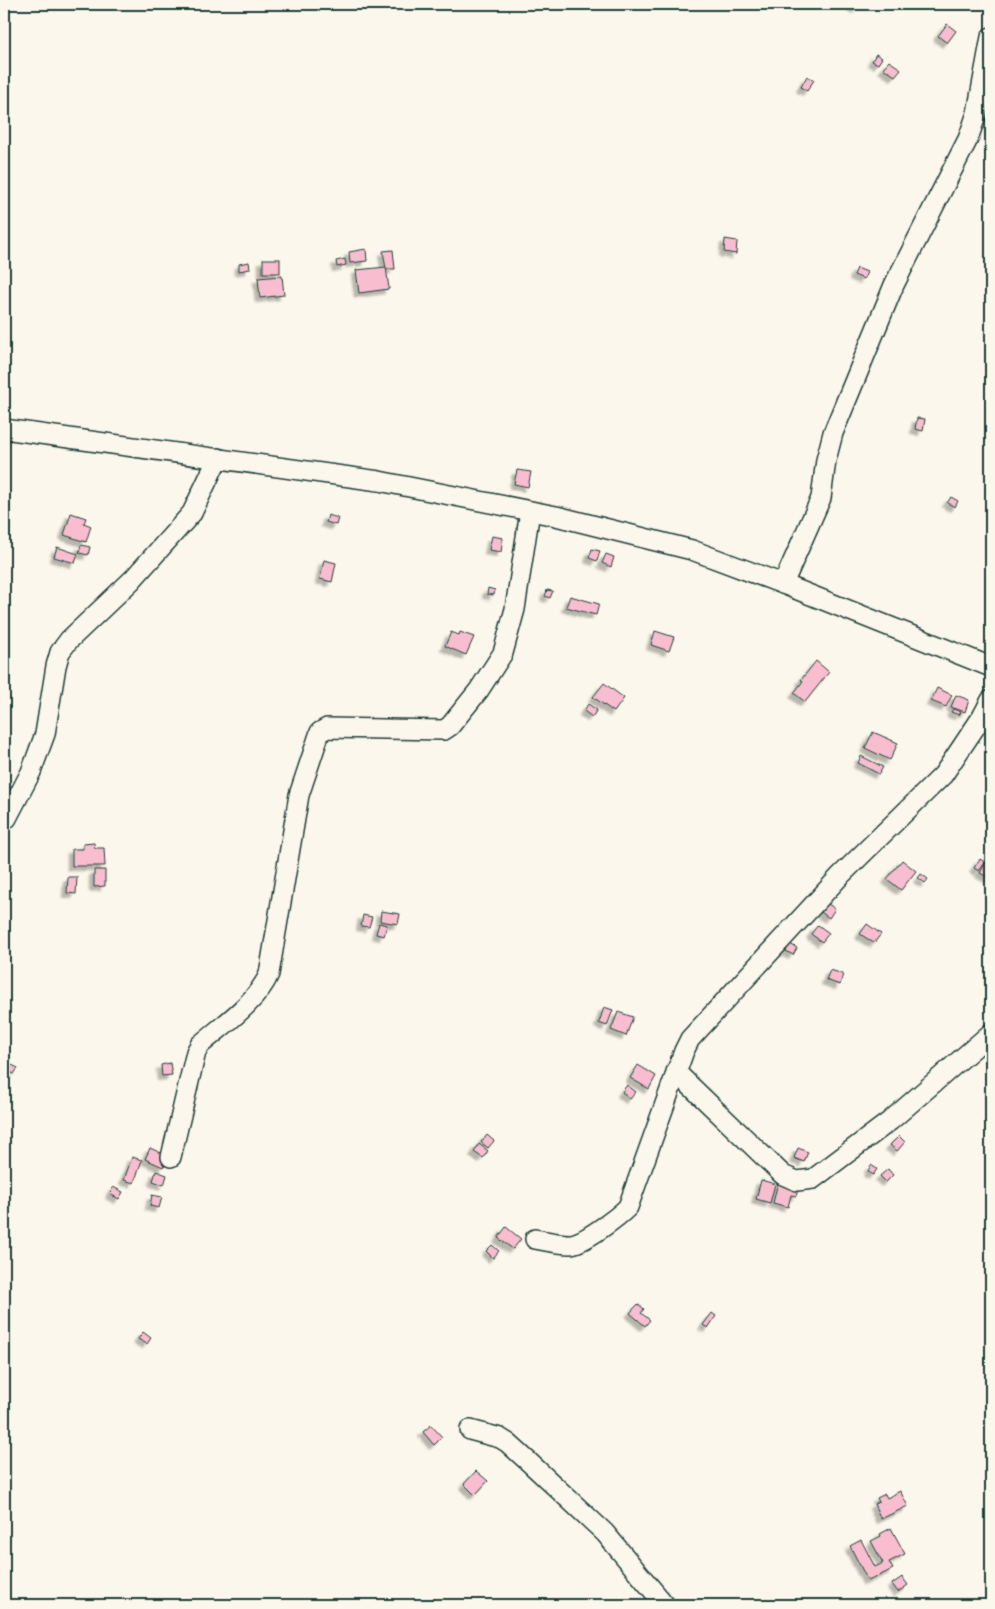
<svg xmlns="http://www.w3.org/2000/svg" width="995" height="1609" font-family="Itim,sans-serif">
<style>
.building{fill:#f8becf;stroke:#1f3d34;filter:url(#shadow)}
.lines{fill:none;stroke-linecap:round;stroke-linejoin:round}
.minor-casing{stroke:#1f3d34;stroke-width:22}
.minor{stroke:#fbf7ec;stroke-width:19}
</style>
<defs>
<filter id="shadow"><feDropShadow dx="-4.5" dy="4.5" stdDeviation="1" flood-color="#0004"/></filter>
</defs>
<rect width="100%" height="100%" fill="#fbf7ec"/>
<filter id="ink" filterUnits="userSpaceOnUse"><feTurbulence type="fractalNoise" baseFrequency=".02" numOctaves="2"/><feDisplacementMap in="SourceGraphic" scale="10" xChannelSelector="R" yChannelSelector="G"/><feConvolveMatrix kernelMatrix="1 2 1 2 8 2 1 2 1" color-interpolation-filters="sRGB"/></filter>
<g filter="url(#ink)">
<!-- building -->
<g class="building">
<polygon points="849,4 861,4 857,9"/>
<polygon points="947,24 956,31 947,43 938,36"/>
<polygon points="876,54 882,58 878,64 872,61"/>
<polygon points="889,61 901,69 895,76 883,68"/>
<polygon points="807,76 814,80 807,91 801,87"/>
<polygon points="725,239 737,241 736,254 724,252"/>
<polygon points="366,249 367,261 350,263 349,252"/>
<polygon points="393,250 395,269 386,269 383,251"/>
<rect x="263" y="259" width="17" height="14"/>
<polygon points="345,259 346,265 337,267 336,261"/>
<polygon points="249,262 250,269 239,271 239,264"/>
<polygon points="386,267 389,289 359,293 356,270"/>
<polygon points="857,268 867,272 864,279 854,275"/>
<polygon points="282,276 284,295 260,298 258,278"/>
<polygon points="917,418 925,419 923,431 915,429"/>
<polygon points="517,470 531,472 528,487 514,484"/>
<polygon points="951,497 958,501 955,507 947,503"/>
<polygon points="71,513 86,518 84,523 91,526 86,542 64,535"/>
<polygon points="328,515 338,518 336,525 326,522"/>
<polygon points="492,536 503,538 501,552 489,550"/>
<polygon points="81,545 90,547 88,555 79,553"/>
<polygon points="57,547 78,554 75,563 54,557"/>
<polygon points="592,549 600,551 597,561 589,558"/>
<polygon points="606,554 614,557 611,567 602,563"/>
<polygon points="324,560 336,563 332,582 320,579"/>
<polygon points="488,588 495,590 494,595 487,594"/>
<polygon points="547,590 553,591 550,598 545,596"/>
<polygon points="570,596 599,604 596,615 566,607"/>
<polygon points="655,631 674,637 669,651 651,645"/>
<polygon points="451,632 459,635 460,632 474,637 466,655 445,646"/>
<polygon points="816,661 829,672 805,702 794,693 803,681 801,680"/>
<polygon points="604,683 624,698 614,712 593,697"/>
<polygon points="937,688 952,695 946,707 931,701"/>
<polygon points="956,695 969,700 965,712 951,707"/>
<polygon points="588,704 597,710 592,717 584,711"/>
<polygon points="953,709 961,712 959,715 951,712"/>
<polygon points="873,732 898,743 890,760 865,748"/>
<polygon points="861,756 883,767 879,774 858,763"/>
<polygon points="94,843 95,848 104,848 105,866 72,866 72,849 83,849 83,844"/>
<polygon points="980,859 985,862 979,871 974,868"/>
<polygon points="902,860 916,871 901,890 887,879"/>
<polygon points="987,860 991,862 991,879 980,873"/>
<polygon points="94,870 105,870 105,886 94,887"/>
<polygon points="921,874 928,879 925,883 918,878"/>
<polygon points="68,877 77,877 76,894 67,893"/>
<polygon points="827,903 835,909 829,918 821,912"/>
<polygon points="381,911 400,914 398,924 380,921"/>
<polygon points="363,915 372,917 369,927 361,926"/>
<polygon points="379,923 387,925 384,936 376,934"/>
<polygon points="867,924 881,934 874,943 860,934"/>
<polygon points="818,925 829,933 822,942 811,934"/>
<polygon points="790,944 797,948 793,955 786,951"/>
<polygon points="830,970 843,974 840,985 826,980"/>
<polygon points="604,1007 613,1010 607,1026 599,1023"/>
<polygon points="618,1012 633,1017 626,1036 611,1030"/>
<polygon points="4,1057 11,1061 6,1070 4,1069"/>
<polygon points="170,1063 172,1075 162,1076 161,1065"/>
<polygon points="10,1064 18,1068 14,1074 7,1070"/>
<polygon points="638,1065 656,1076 649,1089 630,1078"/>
<polygon points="627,1085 636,1092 630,1099 622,1092"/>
<polygon points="487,1135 494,1141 488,1148 481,1142"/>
<polygon points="899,1136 905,1142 897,1151 890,1145"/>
<polygon points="479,1144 488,1151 483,1158 474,1152"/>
<polygon points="150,1148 168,1156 163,1167 145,1159"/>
<polygon points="798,1148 808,1152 804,1162 794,1158"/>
<polygon points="132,1157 142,1160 134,1183 124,1180"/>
<polygon points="871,1165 877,1169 873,1175 868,1171"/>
<polygon points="888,1169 893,1175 886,1182 880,1176"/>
<polygon points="156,1171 167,1175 164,1185 153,1181"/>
<polygon points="761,1180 775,1184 770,1203 756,1199"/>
<polygon points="778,1182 799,1187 796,1196 791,1195 788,1207 773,1203"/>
<polygon points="113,1187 123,1192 119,1199 110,1194"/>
<polygon points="152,1195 162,1197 159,1208 150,1206"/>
<polygon points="506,1227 521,1239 513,1249 498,1238"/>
<polygon points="492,1245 499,1251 493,1258 486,1251"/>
<polygon points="638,1304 644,1309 641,1313 650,1320 645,1326 630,1313"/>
<polygon points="712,1313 716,1316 708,1328 703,1325"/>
<polygon points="143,1332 151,1338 147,1344 138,1339"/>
<polygon points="431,1425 442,1437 434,1445 423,1432"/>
<polygon points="476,1471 488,1481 475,1495 464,1484"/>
<polygon points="900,1491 908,1506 881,1519 874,1504 879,1502 877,1498 885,1494 887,1498"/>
<polygon points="891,1528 905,1554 889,1562 893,1569 868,1581 850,1546 861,1540 875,1567 883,1563 871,1541 881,1536 880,1534"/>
<polygon points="902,1577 908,1585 898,1592 892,1584"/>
</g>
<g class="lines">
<defs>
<g id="minor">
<polyline points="4,429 379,481 556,516 692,550 783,584 991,667"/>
<polyline points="783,584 821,498 826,460 833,433 894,285 968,139 977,113 991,37"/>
<polyline points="4,821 7,818 31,772 45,734 56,666 60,652 69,640 132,580 192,513 218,458"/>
<polyline points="676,1072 783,1175 797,1181 813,1179 890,1121 991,1033"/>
<path d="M171 1157 196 1052 200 1045C223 1025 257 1002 269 974L299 795 320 732 327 728 444 730 450 726 479 690 503 653 515 609 530 511"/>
<path d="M535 1239C546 1241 559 1244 570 1244 583 1244 619 1216 628 1207L684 1051 690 1039 841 875 943 775 982 717 991 700"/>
<polyline points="470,1430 500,1438 508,1443 530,1463 605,1533 665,1605"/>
</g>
</defs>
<!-- minor casing -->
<use href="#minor" class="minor-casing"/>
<!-- minor -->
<use href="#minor" class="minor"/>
</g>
</g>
<!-- margin -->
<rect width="995" height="1609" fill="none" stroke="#fbf7ec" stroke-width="20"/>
<rect x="10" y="10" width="975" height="1589" fill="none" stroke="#1f3d34" stroke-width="2" filter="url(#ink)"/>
</svg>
